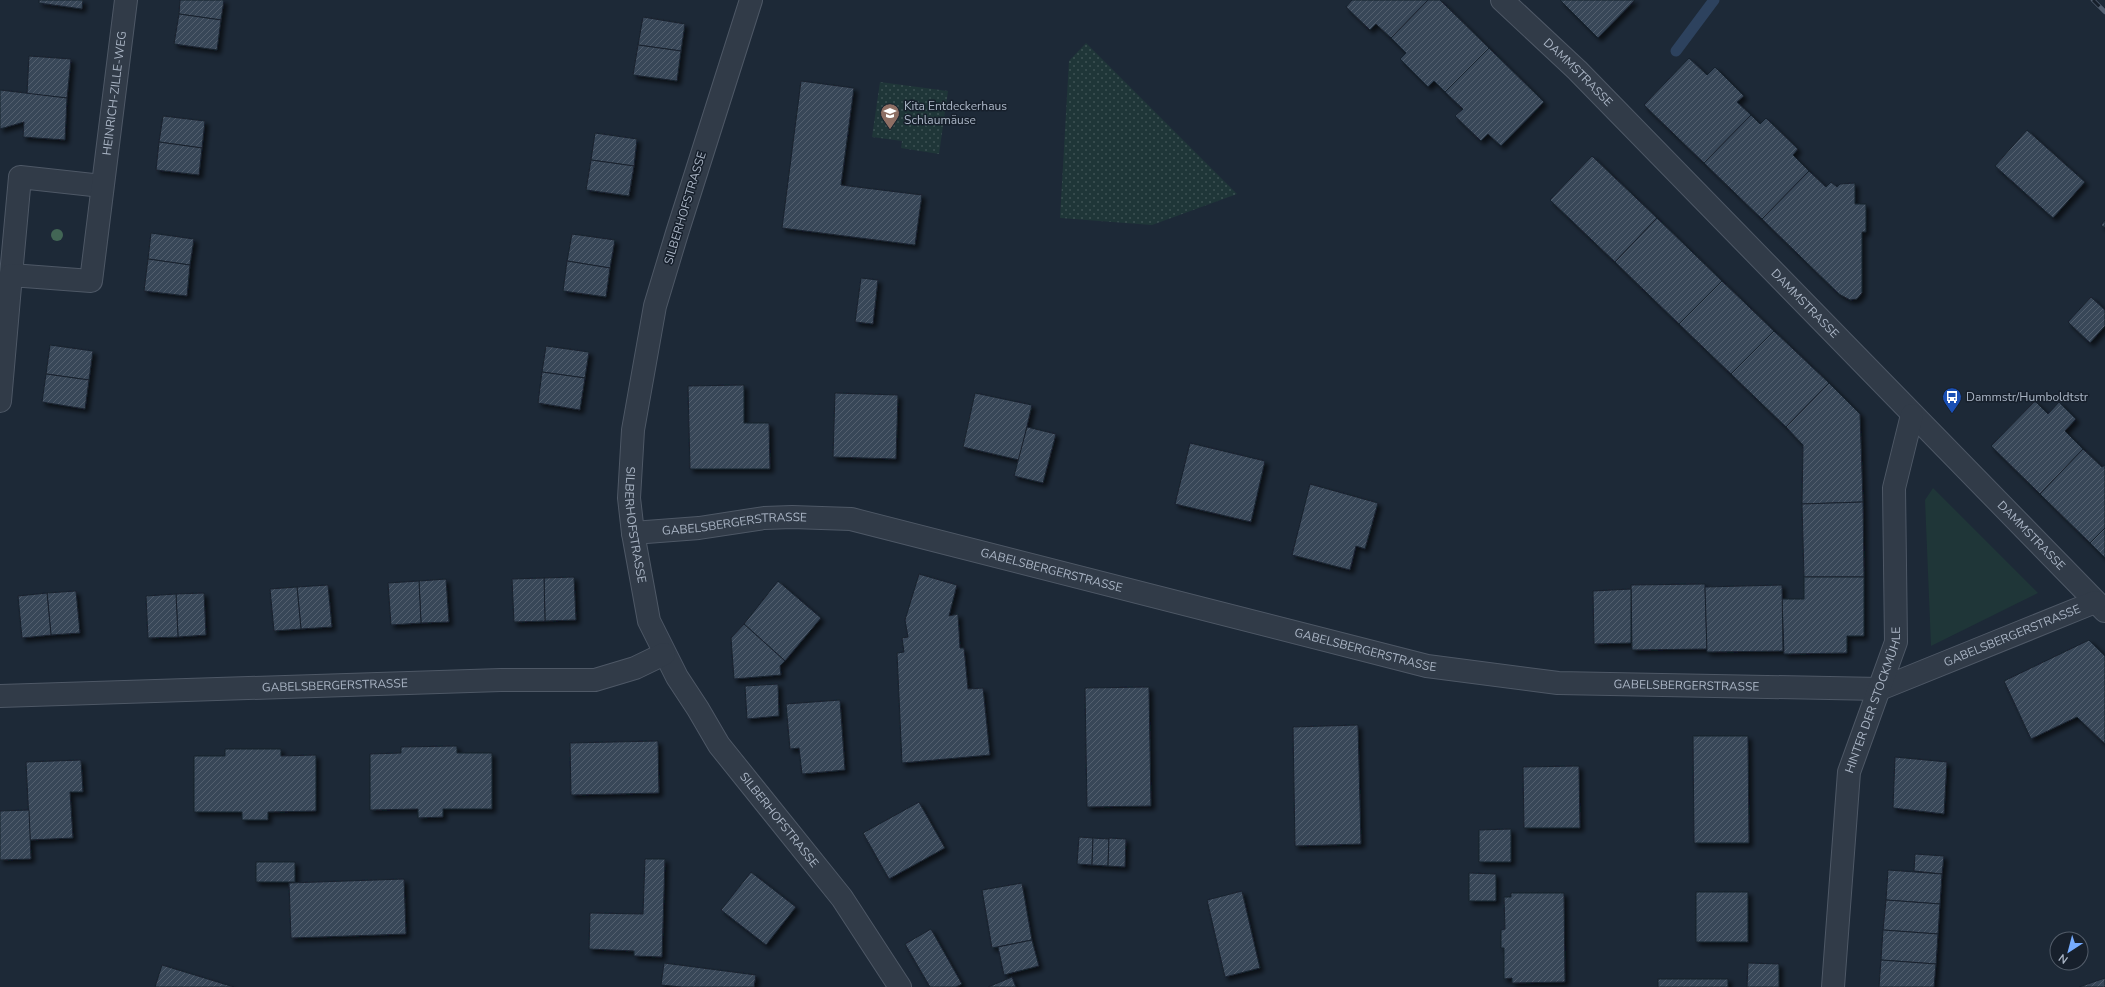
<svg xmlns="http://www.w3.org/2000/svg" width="2105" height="987" font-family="'Nunito Sans',sans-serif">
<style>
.green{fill:#1f3638}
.park{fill:url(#park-dots)}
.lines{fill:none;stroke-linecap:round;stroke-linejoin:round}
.stream{stroke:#2d425e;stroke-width:11}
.building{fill:url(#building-hatch);stroke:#19222e;filter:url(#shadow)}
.minor-casing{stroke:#4e5866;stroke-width:24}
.minor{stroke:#313b48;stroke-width:22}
.rail-casing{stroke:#525e6f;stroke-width:4.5}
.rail{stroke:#17202c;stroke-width:3;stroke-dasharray:9;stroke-linecap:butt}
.tree{fill:#426655}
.labels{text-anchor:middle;stroke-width:3;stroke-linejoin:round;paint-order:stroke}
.street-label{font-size:12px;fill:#aab5c5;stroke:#17202c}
.poi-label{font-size:12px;fill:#aab5c5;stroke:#17202c;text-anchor:start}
</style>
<defs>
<pattern id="park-dots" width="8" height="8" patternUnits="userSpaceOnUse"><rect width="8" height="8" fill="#1f3638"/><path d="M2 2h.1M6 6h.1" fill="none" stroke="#3d5153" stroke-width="1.8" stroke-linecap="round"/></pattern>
<pattern id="building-hatch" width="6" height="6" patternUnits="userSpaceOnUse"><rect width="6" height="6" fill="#394758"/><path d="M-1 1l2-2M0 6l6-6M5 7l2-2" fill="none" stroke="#535f6e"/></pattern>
<filter id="shadow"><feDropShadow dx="3.5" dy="3.5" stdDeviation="2" flood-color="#0009"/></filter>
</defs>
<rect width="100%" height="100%" fill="#1d2937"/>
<!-- green -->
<polygon class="green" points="1933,488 2038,593 1931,646 1925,500"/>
<!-- park -->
<g class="park">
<polygon points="1086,43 1237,194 1152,225 1060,218 1069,61"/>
<polygon points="880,82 948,91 939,154 901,148 902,141 872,137"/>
</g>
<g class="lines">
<!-- stream -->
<polyline class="stream" points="1676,51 1714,0"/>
</g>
<!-- building -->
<g class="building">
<polygon points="39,0 83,0 82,9 39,3"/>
<polygon points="180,0 224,0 221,20 179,14"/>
<polygon points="1352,0 1428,0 1391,38 1376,24 1370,30 1346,7"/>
<polygon points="1428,0 1440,0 1489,48 1445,92 1434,81 1428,87 1400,59 1406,53 1391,38"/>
<polygon points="1560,0 1635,0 1598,38"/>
<polygon points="179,14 221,20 217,50 174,44"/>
<polygon points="643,17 685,24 681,51 638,45"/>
<polygon points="638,45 681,51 677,81 633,75"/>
<polygon points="1489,48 1544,102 1501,146 1488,134 1481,141 1455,116 1463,109 1445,92"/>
<polygon points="29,56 71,59 67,98 27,94"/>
<polygon points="1689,58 1707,75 1715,67 1744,96 1737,102 1751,115 1704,163 1644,105"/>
<polygon points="801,81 854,88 841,185 922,195 915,245 782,228"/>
<polygon points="0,90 67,98 65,140 23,137 24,122 0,129"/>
<polygon points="1751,115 1760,124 1766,118 1798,149 1793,155 1809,171 1762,219 1704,163"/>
<polygon points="163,116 205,121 202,148 159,142"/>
<polygon points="2027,130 2085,182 2053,218 1995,166"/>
<polygon points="595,133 637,139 634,166 591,160"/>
<polygon points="159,142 202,148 199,175 156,170"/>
<polygon points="1592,156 1657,218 1615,262 1550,200"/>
<polygon points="591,160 634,166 629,196 586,190"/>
<polygon points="1809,171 1826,187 1831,182 1837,187 1840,184 1855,183 1855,204 1866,204 1866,232 1862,232 1862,293 1857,299 1850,300 1839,294 1762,219"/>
<polygon points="1657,218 1722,281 1679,324 1615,262"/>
<polygon points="2105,220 2105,228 2101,225"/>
<polygon points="151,233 194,239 190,265 148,259"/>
<polygon points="572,234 615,240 610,268 567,261"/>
<polygon points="148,259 190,265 187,296 144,291"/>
<polygon points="567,261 610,268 606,297 563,291"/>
<polygon points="861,278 878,280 873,324 855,322"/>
<polygon points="1722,281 1774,331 1731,374 1679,324"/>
<polygon points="2091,297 2105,310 2105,326 2090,343 2068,322"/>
<polygon points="1774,331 1829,383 1786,427 1731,374"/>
<polygon points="50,345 93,351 89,380 46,374"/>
<polygon points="546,346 589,352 585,378 542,372"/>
<polygon points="542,372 585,378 580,410 538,403"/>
<polygon points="46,374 89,380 85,409 42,402"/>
<polygon points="1829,383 1860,414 1863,502 1802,504 1803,445 1786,427"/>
<polygon points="744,385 744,423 769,423 770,469 690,469 688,386"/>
<polygon points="835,393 898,395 896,459 833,457"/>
<polygon points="975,393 1032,405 1019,460 963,447"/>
<polygon points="2035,401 2048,414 2059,402 2076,419 2065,431 2083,449 2040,494 1991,446"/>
<polygon points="1027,427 1056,434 1043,483 1014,476"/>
<polygon points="1190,443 1265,461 1251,522 1175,504"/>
<polygon points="2083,449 2102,467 2105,465 2105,528 2090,543 2040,494"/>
<polygon points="1310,484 1378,503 1365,549 1356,546 1350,570 1292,555"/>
<polygon points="1863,502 1864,577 1804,577 1802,504"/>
<polygon points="2105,528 2105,558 2090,543"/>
<polygon points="919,574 957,585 949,616 958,614 960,648 964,648 968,689 983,688 990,755 902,763 897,653 904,652 902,638 908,637 905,620"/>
<polygon points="574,577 576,620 545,621 544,578"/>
<polygon points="1804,577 1864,577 1864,636 1847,636 1847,653 1784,654 1782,599 1804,599"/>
<polygon points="544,578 545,621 514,622 512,579"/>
<polygon points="446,579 449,622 421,623 419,581"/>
<polygon points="419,581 421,623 391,625 388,583"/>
<polygon points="778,581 821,618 785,661 744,624"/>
<polygon points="1705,584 1707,649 1632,650 1631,585"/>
<polygon points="328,585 332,627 301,629 297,587"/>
<polygon points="1782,585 1783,651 1707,652 1705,587"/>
<polygon points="297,587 301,629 274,631 270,589"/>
<polygon points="1631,589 1631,643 1594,644 1593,591"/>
<polygon points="76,591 80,633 51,635 47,593"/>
<polygon points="47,593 51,635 22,638 18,596"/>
<polygon points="204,593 206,635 178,637 176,594"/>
<polygon points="176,594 178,637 148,638 146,596"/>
<polygon points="744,624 785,661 780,666 781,675 734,679 731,638"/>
<polygon points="2089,640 2105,656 2105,744 2077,717 2031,739 2004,681"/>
<polygon points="778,684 779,716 747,719 745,686"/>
<polygon points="1149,687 1151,806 1087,807 1085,688"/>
<polygon points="840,700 845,770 802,774 799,748 790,749 786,704"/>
<polygon points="1358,725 1361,844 1295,846 1293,727"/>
<polygon points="1693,736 1748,736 1749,843 1694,843"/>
<polygon points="658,741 659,793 571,795 570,743"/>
<polygon points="457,746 457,753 492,753 492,809 443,809 443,817 418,818 418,809 370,810 370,754 401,753 401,747"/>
<polygon points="225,749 281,749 281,756 316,755 316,811 268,812 268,820 242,820 242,812 194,812 194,756 225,756"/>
<polygon points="1895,757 1947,762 1944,814 1893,808"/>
<polygon points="81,760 83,792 70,792 73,838 30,840 26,762"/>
<polygon points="1579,766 1580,828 1524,828 1523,767"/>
<polygon points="919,802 945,848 889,879 863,833"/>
<polygon points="29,810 31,859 0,860 0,811"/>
<polygon points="1511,829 1511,862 1479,862 1479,830"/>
<polygon points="1079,837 1093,838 1092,865 1077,864"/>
<polygon points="1093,838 1109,839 1108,866 1092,865"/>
<polygon points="1109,838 1126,839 1125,867 1108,866"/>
<polygon points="1915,854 1944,856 1942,874 1914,871"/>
<polygon points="645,859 665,859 662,957 634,956 634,951 589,949 590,913 643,914"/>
<rect x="256" y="862" width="39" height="20"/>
<polygon points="1888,870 1942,874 1940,904 1886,900"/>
<polygon points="751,872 796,907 766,945 721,910"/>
<polygon points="1469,873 1496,874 1496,901 1469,901"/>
<polygon points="404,879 406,934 291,938 289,883"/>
<polygon points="1022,883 1032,940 992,948 982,890"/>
<polygon points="1242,891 1260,968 1225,977 1207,900"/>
<rect x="1696" y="892" width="52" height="50"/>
<polygon points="1511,893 1564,893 1565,982 1512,983 1512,978 1504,979 1504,948 1501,948 1501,930 1505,929 1504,897 1511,897"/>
<polygon points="1886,900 1940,904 1938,934 1883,930"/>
<polygon points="931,929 962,984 956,987 930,987 905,944"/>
<polygon points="1883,930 1938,934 1936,964 1881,960"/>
<polygon points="1032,940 1039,966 1004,975 998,947"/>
<polygon points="1881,960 1936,964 1934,987 1879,987"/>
<polygon points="664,963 756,975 754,987 682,987 661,985"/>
<polygon points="1748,963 1779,964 1779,987 1747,987"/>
<polygon points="162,965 234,987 155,987"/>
<polygon points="1012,977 1016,987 988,987"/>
<polygon points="2105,978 2105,987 2079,987"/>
<rect x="1658" y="979" width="70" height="8"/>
</g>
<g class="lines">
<defs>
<g id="minor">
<path id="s1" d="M751 0 677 233 655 306 633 430 629 498 633 533 649 621 677 677 698 709 719 745 842 898 900 987"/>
<path id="s2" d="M1502 0 1577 70 2105 611"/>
<polyline points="11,275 20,177 102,186"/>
<path id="s3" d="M0 401 11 275 91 281 126 0"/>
<path id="s4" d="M633 533 699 528 764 518 792 517 851 519 1427 666 1558 683 1880 689 2095 602"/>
<path id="s5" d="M0 696 501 680H595L635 668 664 654"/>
<path id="s6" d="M1833 987 1849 772 1896 642 1894 488 1912 415"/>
</g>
</defs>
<!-- minor casing -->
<use href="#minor" class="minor-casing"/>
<!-- minor -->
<use href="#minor" class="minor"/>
<defs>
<polyline id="rail" points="2093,0 2105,12"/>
</defs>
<!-- rail casing -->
<use href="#rail" class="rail-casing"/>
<!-- rail -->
<use href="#rail" class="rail"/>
</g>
<!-- trees -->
<circle class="tree" cx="57" cy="235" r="6"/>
<!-- icons -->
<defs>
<symbol id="school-pin" viewBox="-11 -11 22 30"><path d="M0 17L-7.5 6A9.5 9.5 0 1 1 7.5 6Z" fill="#8d6e63" stroke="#17202c"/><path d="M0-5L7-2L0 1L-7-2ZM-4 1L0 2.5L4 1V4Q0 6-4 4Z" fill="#fff"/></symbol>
<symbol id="bus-pin" viewBox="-11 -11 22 30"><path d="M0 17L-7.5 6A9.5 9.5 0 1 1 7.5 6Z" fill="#1a4fb4" stroke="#17202c"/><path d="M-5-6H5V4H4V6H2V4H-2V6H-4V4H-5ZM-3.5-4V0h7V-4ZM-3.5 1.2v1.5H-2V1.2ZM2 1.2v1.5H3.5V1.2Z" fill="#fff"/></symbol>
</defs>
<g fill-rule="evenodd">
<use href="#school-pin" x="879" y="102" width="22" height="30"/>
<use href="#bus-pin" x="1941" y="386" width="22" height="30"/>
</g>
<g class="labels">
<!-- street labels -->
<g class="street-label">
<text dy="4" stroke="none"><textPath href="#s2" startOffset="105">DAMMSTRASSE</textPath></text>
<text dy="4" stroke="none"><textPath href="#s3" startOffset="396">HEINRICH-ZILLE-WEG</textPath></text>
<text transform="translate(685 208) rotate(-73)" y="4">SILBERHOFSTRASSE</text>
<text dy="4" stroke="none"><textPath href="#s2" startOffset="429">DAMMSTRASSE</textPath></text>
<text dy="4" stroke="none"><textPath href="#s4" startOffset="102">GABELSBERGERSTRASSE</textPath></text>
<text dy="4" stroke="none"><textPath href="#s1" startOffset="542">SILBERHOFSTRASSE</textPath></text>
<text dy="4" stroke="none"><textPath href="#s2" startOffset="753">DAMMSTRASSE</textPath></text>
<text dy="4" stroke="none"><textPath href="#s4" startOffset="426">GABELSBERGERSTRASSE</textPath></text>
<text dy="4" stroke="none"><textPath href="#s4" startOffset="1410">GABELSBERGERSTRASSE</textPath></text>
<text dy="4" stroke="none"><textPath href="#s4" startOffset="750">GABELSBERGERSTRASSE</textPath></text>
<text dy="4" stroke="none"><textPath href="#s5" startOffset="335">GABELSBERGERSTRASSE</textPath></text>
<text dy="4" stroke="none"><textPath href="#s4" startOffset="1074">GABELSBERGERSTRASSE</textPath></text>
<text dy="4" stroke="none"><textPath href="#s6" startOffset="292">HINTER DER STOCKMÜHLE</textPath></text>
<text dy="4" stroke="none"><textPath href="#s1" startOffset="878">SILBERHOFSTRASSE</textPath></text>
</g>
<!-- poi labels -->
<g class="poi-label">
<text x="904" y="110">Kita Entdeckerhaus<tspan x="904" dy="14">Schlaumäuse</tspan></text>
<text x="1966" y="401">Dammstr/Humboldtstr</text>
</g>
</g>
<!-- north arrow -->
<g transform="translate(2069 951) rotate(216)"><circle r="19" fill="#17202c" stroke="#525c69"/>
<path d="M0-3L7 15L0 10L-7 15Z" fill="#76acff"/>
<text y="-6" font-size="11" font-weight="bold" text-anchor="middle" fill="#aab5c5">N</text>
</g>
</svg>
